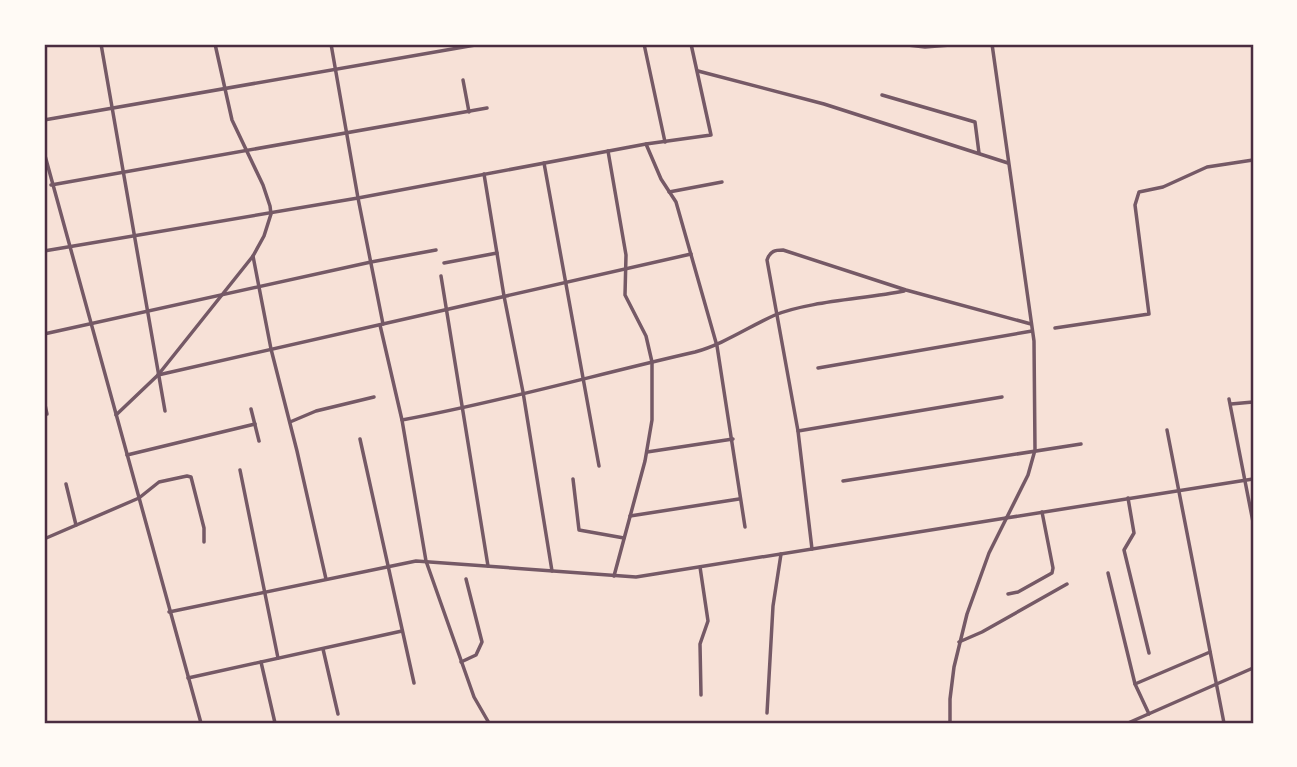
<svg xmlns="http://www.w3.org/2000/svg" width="1297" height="767" font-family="Lato,sans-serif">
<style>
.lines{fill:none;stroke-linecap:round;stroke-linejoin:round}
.minor{stroke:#755966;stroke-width:3.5}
.tertiary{stroke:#755966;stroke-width:3.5}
.neatline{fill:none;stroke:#4a2c40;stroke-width:2.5}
</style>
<rect width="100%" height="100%" fill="#f7e1d7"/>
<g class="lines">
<!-- minor -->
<g class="minor">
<polyline points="101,44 165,411"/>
<polyline points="331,44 358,198 383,324"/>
<polyline points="644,44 665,142"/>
<polyline points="899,44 925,47 963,44"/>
<polyline points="463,80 469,112"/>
<polyline points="882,95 975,122 979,153"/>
<polyline points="44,120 481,44"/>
<polyline points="646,144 661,179 676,202 717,346 745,527"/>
<polyline points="608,151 626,255 625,295 646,336 652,362 652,420 645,461 614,576"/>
<polyline points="544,163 599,466"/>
<polyline points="484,174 504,296 523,392 552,571"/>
<polyline points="51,185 487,108"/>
<polyline points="669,192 722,182"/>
<polyline points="253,256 271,349 297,451 326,579"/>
<polyline points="444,263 497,253"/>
<polyline points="441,276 488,566"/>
<polyline points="380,325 402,420 426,561 474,697 489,723"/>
<polyline points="1055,328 1149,314 1135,205 1139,192 1163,187 1207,167 1253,160"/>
<polyline points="44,334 371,262 436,250"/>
<polyline points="818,368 1032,331"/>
<polyline points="158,375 691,254"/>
<polyline points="1229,399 1253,522"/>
<polyline points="44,400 47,414"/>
<polyline points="1231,404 1253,402"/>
<polyline points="251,409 259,441"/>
<polyline points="116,415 158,375 253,256 264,236 271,214 270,206 263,185 232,120 215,44"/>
<path d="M402 420C501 402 598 374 695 352 724 344 748 327 775 315 810 301 865 299 904 291"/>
<polyline points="290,422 316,411 374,397"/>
<polyline points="1167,430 1224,723"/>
<polyline points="798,431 1002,397"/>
<polyline points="360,439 414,683"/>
<polyline points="647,452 733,439"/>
<polyline points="127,455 255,424"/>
<polyline points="240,470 278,658"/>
<polyline points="573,479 579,530 624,538"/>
<polyline points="843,481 1081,444"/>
<polyline points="66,484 76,525"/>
<polyline points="139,498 159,482 187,476 191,477 204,528 204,542"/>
<polyline points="1128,498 1134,533 1124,550 1149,653"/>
<polyline points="630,516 739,499"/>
<polyline points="1006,518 1253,479"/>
<path d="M812 549 798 431 767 260C770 251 775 250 783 250L906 290 1031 324"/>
<polyline points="700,567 708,621 700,644 701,695"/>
<polyline points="1108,573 1135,684 1149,714"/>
<polyline points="1008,594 1018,592 1052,573 1053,568 1042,512"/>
<polyline points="959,642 982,632 1067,584"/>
<polyline points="323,649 338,714"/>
<polyline points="261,662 275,723"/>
<polyline points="461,662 476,655 482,642 466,579"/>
<polyline points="188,678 402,631"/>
<polyline points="1135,684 1210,652"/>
<polyline points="767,713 773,606 781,554"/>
<polyline points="1128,723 1253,668"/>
</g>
<!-- tertiary -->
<g class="tertiary">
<polyline points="698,71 824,104 1008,163"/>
<polyline points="44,152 201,723"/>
<polyline points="44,251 358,198 646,144 711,135 691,44"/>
<polyline points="44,539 139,498"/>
<polyline points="169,612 416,561 636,577 1006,518"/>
<polyline points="950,723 950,699 954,667 967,614 989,553 1028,475 1035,450 1034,341 992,44"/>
</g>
</g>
<!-- border -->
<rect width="1297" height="767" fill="none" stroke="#fffaf5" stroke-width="91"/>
<rect x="46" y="46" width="1206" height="676" class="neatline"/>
</svg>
